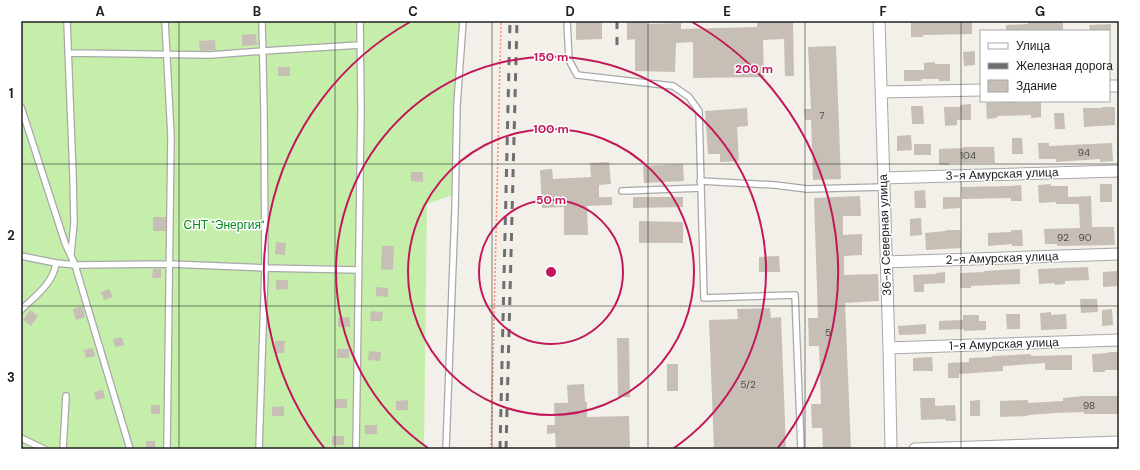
<svg xmlns="http://www.w3.org/2000/svg" width="1140" height="470" font-family="'DM Sans',sans-serif">
  <rect width="100%" height="100%" fill="#f2f0e8"/>
  <path fill="#c6eeab" d="M21,21h441l-3,172 -32,11 -3,245h-403z"/>
  <path fill="#c7bfb6" d="M576,21h26v18l-26,1z
    M627,21h20v3l34,-1v6l76,-2v-5l36,-1 1,55h-9l-1,-37 -21,1 1,37 -71,1v-36l-17,1 -1,29 -40,-1v-32l-8,1z
    M911,21h61v13l-49,1v2h-12z
    M1028,21h35v10h-57v-6l22,-1z
    M1111,24v7h-21l-1,-6z
    M256,34l1,11 -15,1v-11z
    M215,40l1,10 -16,1 -1,-10z
    M836,46l5,133 -28,1 -2,-60h-6l-1,-11h7l-3,-62z
    M975,51v14l-11,1 -1,-14z
    M935,62v2h15v17h-11v-2h-18v2h-17v-11h20v-7z
    M278,67h12v9h-12z
    M1006,101h11v2l24,-1v15l-10,1v-3l-34,1v2l-10,1 -1,-16 20,-1z
    M971,104v16h-14v5l-12,1 -1,-19h16v-2z
    M911,106h12l1,18h-12z
    M1102,107h13v18l-31,2 -1,-19h19z
    M747,108l1,18 -11,1 2,34 -19,1v-8h-12l-3,-43z
    M1054,113h10l1,16h-10z
    M911,135l1,15 -15,1v-15z
    M1012,138h10l1,16h-11z
    M1038,143h11v3l63,-3 1,18 -13,1v-3l-44,3v-3h-17z
    M914,144h17v11h-17z
    M963,147h31l1,16h-46v2h-10v-16l24,-1z
    M609,162l2,22 -12,1v12h13v8l-25,1 1,29h-24v-28l-22,1 -2,-38 12,-1 1,10 38,-2 -1,-14z
    M683,164l1,17 -40,2 -1,-17z
    M411,172h12v10l-12,-1z
    M1051,184v2h17v11l23,-1 1,31h22l1,18 -58,1v-2h-12l-1,-15 36,-1 -1,-24h-23v-2l-17,1 -1,-18z
    M1100,184h12v18h-12z
    M1021,185l1,16h-11v-3l-49,1 -1,-12 50,-1z
    M925,190l1,18h-11l-1,-17z
    M860,196l1,20h-18v19l19,-1v21l-18,1v19l34,-1 1,27 -34,2 6,146h-28l-1,-21h-10l-1,-24h10l-2,-58h-10l-1,-28h10l-4,-120z
    M633,197h50v10l-50,1z
    M943,197h17v11l-17,1z
    M153,217h13v14h-13z
    M921,218l1,17 -12,1v-17z
    M639,221l44,1v21h-44z
    M946,230h14l1,18 -35,2 -1,-17 21,-2z
    M1011,230h11l1,16h-11v-2l-24,2v-13l23,-1z
    M276,242l10,1 -1,12 -10,-1z
    M382,246h12l-1,24 -12,-1z
    M779,256l1,16h-21v-15z
    M1088,267l1,13 -24,1v3l-10,1 -1,-2 -15,1 -1,-15z
    M153,269h8v9h-9z
    M1020,269v15l-49,2v2h-11v-15l24,-1v-1z
    M1117,271v15l-14,1v-15z
    M945,272v11l-21,1v8h-10l-1,-17 23,-1v-1z
    M276,280h12v9l-12,1z
    M376,287l12,1v9l-12,-1z
    M109,289l4,8 -9,3 -3,-8z
    M1080,299h17l1,13 -17,1z
    M82,306l3,11 -9,3 -3,-11z
    M770,308l1,10 10,-1 5,132h-72l-5,-129 29,-1 -1,-10z
    M1112,309l1,16 -11,1v-16z
    M30,310l8,6 -7,10 -8,-6z
    M371,311l12,1 -1,9h-12z
    M1051,312v3l15,-1 1,15 -26,1 -1,-17z
    M1006,314h14v15h-13z
    M963,315h16v6h7v9l-22,1v-2l-25,1v-9l24,-1z
    M350,317v10h-12v-9z
    M926,324v10l-27,1 -1,-9z
    M122,337l2,8 -9,2 -2,-8z
    M617,338h12l1,59h-12z
    M275,341h10l-1,12h-9z
    M93,348l2,8 -9,2 -2,-8z
    M337,349h12v9h-12z
    M369,351l12,1 -1,9 -12,-1z
    M1108,352h11v18h-14v2h-12l-1,-18 16,-1z
    M1031,354v2l41,-1v15h-27v-7l-42,3v5l-44,3v4h-11v-15l21,-1v-4l23,-1v-1z
    M932,357l1,14h-20v-13z
    M667,364h11v27h-11z
    M584,384l1,18h2v15l42,-1 1,33h-74l-1,-16 -8,1v-9h8l-1,-22h14l-1,-18z
    M103,390l2,8 -9,2 -2,-8z
    M1083,396h36v18h-35v-2l-27,1 -29,2v1l-28,1v-16l28,-1v3l35,-2v-3z
    M920,398h15v8l20,-1 1,16h-10l-1,-2 -24,1z
    M335,399h12v9h-12z
    M408,400v10h-12v-9z
    M980,400v16h-10v-15z
    M151,405h9v9h-9z
    M284,406v10h-12v-9z
    M365,425h12v9h-12z
    M332,436h12v9h-12z
    M146,441h9v8h-9z"/>
  <g fill="none" stroke-linecap="round" stroke-linejoin="round">
    <defs>
      <path id="service" d="M67,21l6,155 1,47 -3,31
        M165,21l6,115 -4,313
        M567,21l2,39 8,15 96,11 16,11 10,14 5,187 91,-3 6,154
        M68,53l142,2 53,-4 97,-6
        M21,107l44,136 10,22 55,184
        M700,181l75,4 32,4 77,-2
        M622,191l79,-3
        M21,256l35,7 19,2 95,-1 95,4 93,2
        M21,310c14,-14 32,-26 35,-47
        M21,438l23,11
        M63,449l3,-53
        M259,449l6,-181 -1,-158 -2,-89
        M356,449l5,-339 -1,-89
        M446,449l9,-239 2,-105 6,-84"/>
      <path id="minor" d="M879,21l10,327 2,101
        M1109,86h10
        M881,92l100,-2
        M884,178l235,-7
        M886,262l233,-8
        M889,348l230,-8
        M915,449l204,-7"/>
    </defs>
    <use href="#service" stroke="#a8a8a8" stroke-width="8"/>
    <use href="#minor" stroke="#a8a8a8" stroke-width="13"/>
    <path stroke="#ff896c" stroke-width="1.5" stroke-dasharray="2 2" stroke-linecap="butt" d="M491,449l10,-428"/>
    <use href="#service" stroke="#fff" stroke-width="5.5"/>
    <use href="#minor" stroke="#fff" stroke-width="11"/>
    <path stroke="#6f6f6f" stroke-width="3" stroke-dasharray="8 8" stroke-linecap="butt" d="M617,21v26
      M500,449l10,-428
      M506,449l11,-428"/>
  </g>
  <path fill="none" stroke="#212121" stroke-width="1" stroke-opacity="0.55" d="M179,21v428M335,21v428M492,21v428M648,21v428M805,21v428M961,21v428M21,164h1098M21,306h1098"/>
  <g fill="none" stroke="#c2185b" stroke-width="2">
    <circle cx="551" cy="272" r="72"/>
    <circle cx="551" cy="272" r="143"/>
    <path d="M428 448A215 215 0 1 1 674 448"/>
    <path d="M325 449A287 287 0 0 1 410 22M692 22A287 287 0 0 1 777 449"/>
  </g>
  <g text-anchor="middle" dominant-baseline="central" stroke-width="3" stroke-linejoin="round" paint-order="stroke">
    <g font-size="10" fill="#4a4846">
      <text x="822" y="115">7</text>
      <text x="1084" y="152">94</text>
      <text x="968" y="155">104</text>
      <text x="1063" y="237">92</text>
      <text x="1085" y="237">90</text>
      <text x="828" y="332">5</text>
      <text x="748" y="384">5/2</text>
      <text x="1089" y="405">98</text>
    </g>
    <g font-size="12" fill="#212121" stroke="#fff">
      <text transform="translate(1002 174) rotate(-2)">3-я Амурская улица</text>
      <text transform="translate(885 235) rotate(-92)">36-я Северная улица</text>
      <text transform="translate(1002 258) rotate(-2)">2-я Амурская улица</text>
      <text transform="translate(1004 344) rotate(-2)">1-я Амурская улица</text>
    </g>
    <g font-size="12" fill="#058a1c" stroke="#fff">
      <text x="224" y="225">СНТ "Энергия"</text>
    </g>
  </g>
  <circle cx="551" cy="272" r="6" fill="#c2185b" stroke="#fff" stroke-width="2"/>
  <g font-size="12" text-anchor="middle" font-weight="bold" fill="#c2185b" stroke="#fff" stroke-width="3" stroke-linejoin="round" paint-order="stroke">
    <text x="551" y="61">150 m</text>
    <text x="754" y="73">200 m</text>
    <text x="551" y="133">100 m</text>
    <text x="551" y="204">50 m</text>
  </g>
  <rect width="1140" height="470" fill="none" stroke="#ffffff" stroke-width="44"/>
  <rect x="980" y="30" width="130" height="72" fill="#ffffff" stroke="#a6a6a6"/>
  <rect x="988" y="43" width="20" height="6" fill="#ffffff" stroke="#a6a6a6"/>
  <text x="1016" y="50" font-size="12" fill="#212121">Улица</text>
  <rect x="988" y="63" width="20" height="6" fill="#6f6f6f" stroke="#a6a6a6"/>
  <text x="1016" y="70" font-size="12" fill="#212121">Железная дорога</text>
  <rect x="988" y="80" width="20" height="12" fill="#c7bfb6" stroke="#a6a6a6"/>
  <text x="1016" y="90" font-size="12" fill="#212121">Здание</text>
  <rect x="22" y="22" width="1096" height="426" fill="none" stroke="#212121" stroke-width="1.5"/>
  <g font-size="13" text-anchor="middle" font-weight="bold" fill="#212121">
    <text x="100" y="16">A</text>
    <text x="257" y="16">B</text>
    <text x="413" y="16">C</text>
    <text x="570" y="16">D</text>
    <text x="727" y="16">E</text>
    <text x="883" y="16">F</text>
    <text x="1040" y="16">G</text>
    <text x="11" y="98">1</text>
    <text x="11" y="240">2</text>
    <text x="11" y="382">3</text>
  </g>
</svg>
